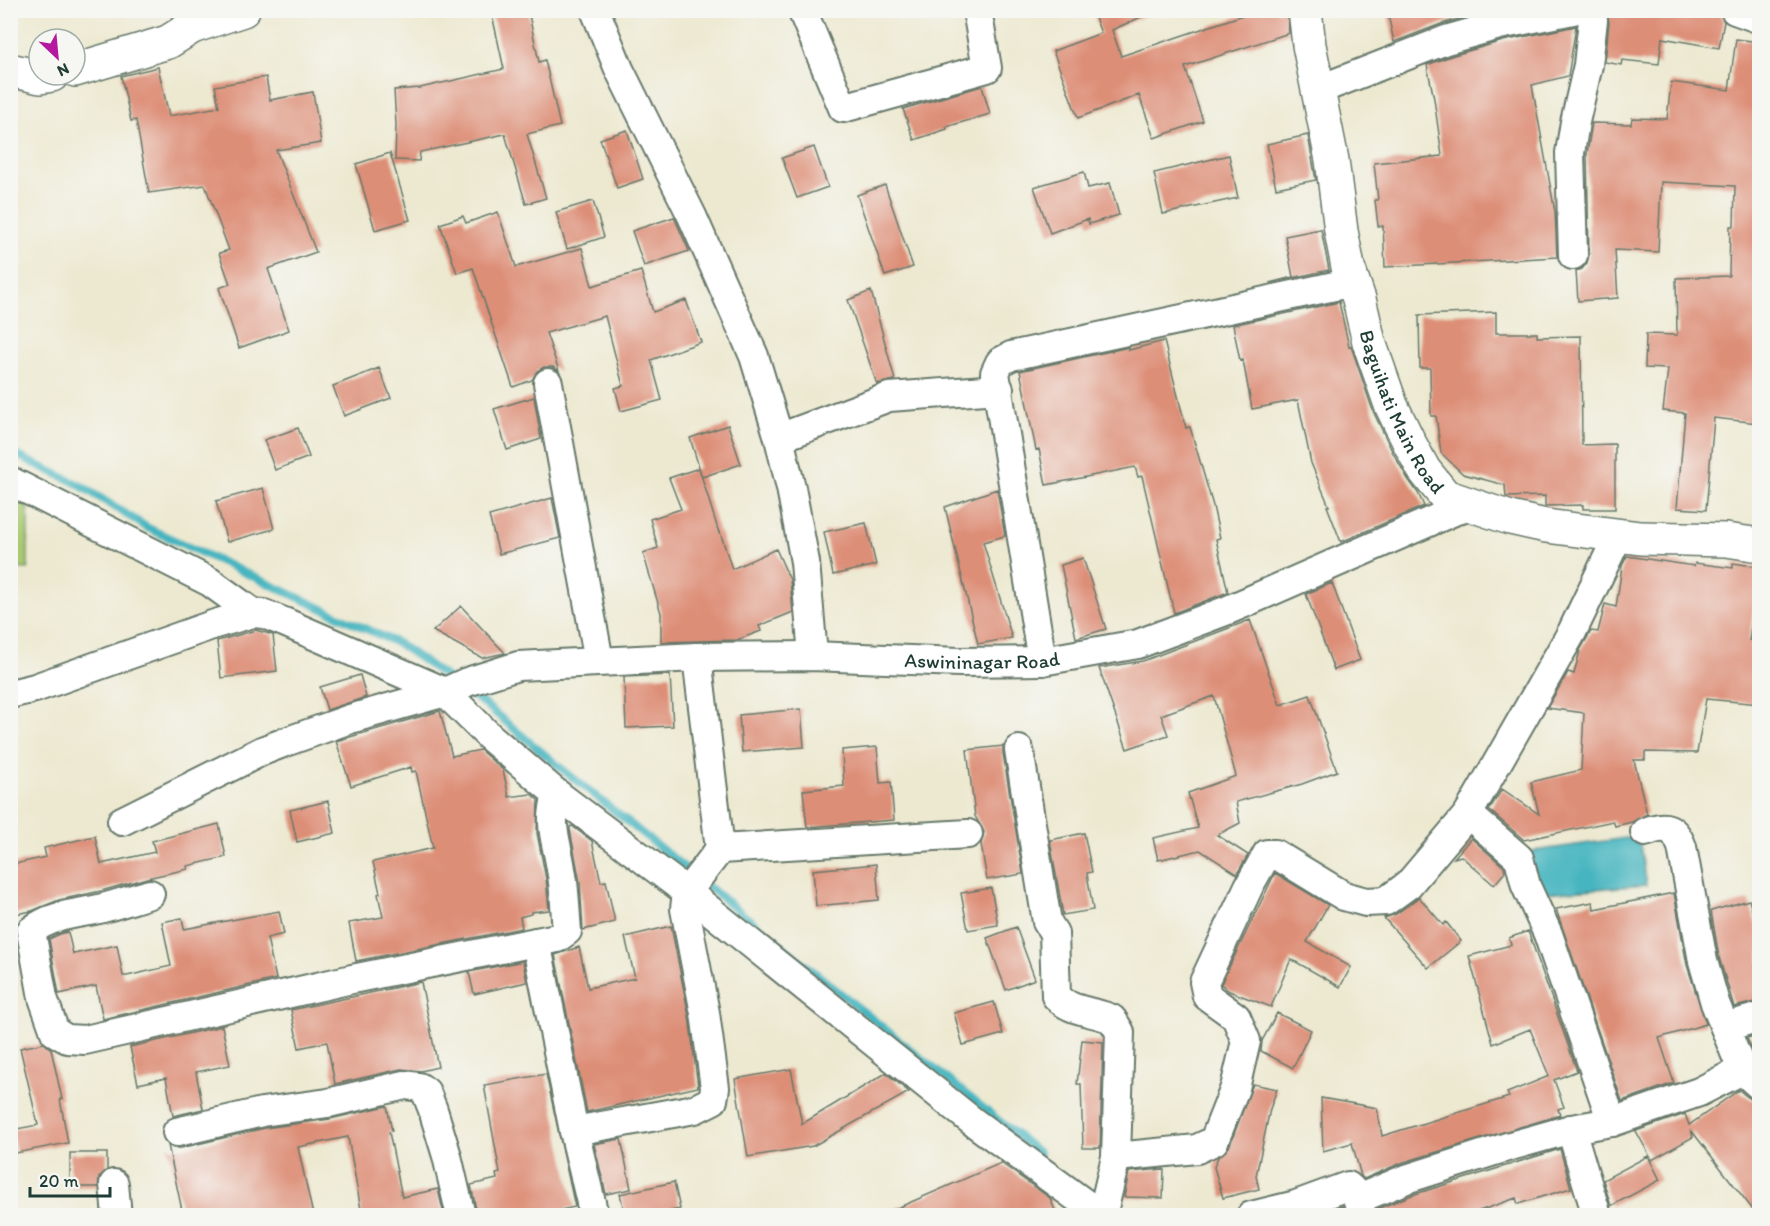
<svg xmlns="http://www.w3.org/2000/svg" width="1770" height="1226" font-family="Itim,sans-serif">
  <rect width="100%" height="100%" fill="#f6f6f2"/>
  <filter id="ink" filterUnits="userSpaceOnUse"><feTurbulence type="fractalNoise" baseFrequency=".0167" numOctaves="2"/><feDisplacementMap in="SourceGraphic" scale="12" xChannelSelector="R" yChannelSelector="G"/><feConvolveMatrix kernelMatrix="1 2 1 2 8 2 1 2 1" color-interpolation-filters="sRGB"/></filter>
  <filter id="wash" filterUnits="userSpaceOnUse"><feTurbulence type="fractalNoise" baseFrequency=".008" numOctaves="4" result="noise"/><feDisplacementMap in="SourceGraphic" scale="24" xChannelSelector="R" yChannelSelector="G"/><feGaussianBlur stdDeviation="1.35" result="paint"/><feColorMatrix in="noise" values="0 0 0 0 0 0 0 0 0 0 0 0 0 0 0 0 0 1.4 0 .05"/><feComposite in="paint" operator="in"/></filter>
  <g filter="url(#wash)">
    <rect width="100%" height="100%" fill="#ede9d1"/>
    <path fill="#a9c972" stroke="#648353" stroke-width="1.5" d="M10,495l18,9v65l-17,-1z"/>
    <path fill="#47b5c0" stroke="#33797a" stroke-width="1.5" d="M1639,836l7,49 -112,9 -7,-42z"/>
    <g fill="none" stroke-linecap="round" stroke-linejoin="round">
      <path stroke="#47b5c0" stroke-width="8" d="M10,452l68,32 70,44 251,116 56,39
        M465,690l23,17 73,61 478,385"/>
    </g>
    <g id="blocks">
      <path fill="#dd8e77" d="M491,10h37l11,52 6,-2 15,66 -33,8 19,64 -20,6 -21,-70 -85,18 -1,9 -24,-1 1,-35 -2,-35 26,-2 84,-19z
        M1092,10h65l-45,20 9,26 137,-46h29l2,23 -104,34 18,54 -49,17 -15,-43 -61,23 -25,-67 48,-18z
        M1387,10h103l-49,14 -47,18z
        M1607,10h112l5,12 -5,26 -57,-10 -3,26 -37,-4 -1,5 -16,-3 4,-40z
        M1576,26l-8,50 -36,9 23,127 2,45 -172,10 -2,-41h-5l-3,-26h3l-4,-37 68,-7 -8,-57 -7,-34 24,-9 52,-15z
        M1736,39l24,3v368l-2,13 -44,-5 -8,92 -29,-2 8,-95 -22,-2 5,-42 -23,-1 1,-34 31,1 -1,-57 53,-2 1,-50h4l1,-40 -74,-4 -3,70 -43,-2 3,48 -40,3 -2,-30 6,-2 5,-6 2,-8 -2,-101 5,-31 39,1 1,-6 35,1 4,-37 58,8z
        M158,67l11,49 50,-9 -4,-21 51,-9 4,23 43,-8 8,51 -45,7 40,102 -48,17 21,61 -50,18 -20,-60 11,-4 -11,-31 10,-3 -24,-65 -56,8 -13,-73 -5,1 -10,-45z
        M982,86l8,28 -44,13 1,2 -33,11 -11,-31z
        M627,130l16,49 -26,9 -17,-49z
        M1308,135l8,45 -40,8 -9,-44z
        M814,147l14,40 -31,11 -15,-40z
        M390,153l20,67 -35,10 -19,-66z
        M1229,155l9,43 -75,16 -9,-41z
        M1084,172l4,16 22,-5 9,32 -30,9 -1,-5 -38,14 -16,-46z
        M885,185l28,82 -28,9 -28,-81z
        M593,201l11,36 -37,12 -11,-37z
        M498,212l18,55 66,-19 10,38 49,-15 12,41 33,-12 15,42 -50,18 11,40 -41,11 -6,-23 8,-2 -18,-70 -59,17 13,38 -6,-4h-9l-7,4 -5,9 -19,7 -40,-119 -16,5 -17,-49 23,-8 3,7z
        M674,217l15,34 -45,15 -12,-35z
        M1321,229l8,41 -60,13 24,-6 -8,-41z
        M871,291l24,89 -18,4 -29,-84z
        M1339,302l10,45 2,-1 22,65 20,42 15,26 10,14 6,13 -83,36 -14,-36h2l-18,-43 -13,-63 -46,9 -9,-49 -3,1 -7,-36z
        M1496,312v21h41v4l44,-1 1,109 33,-1v65h-32v-4l-38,1v-10l-39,1 -1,-12 -42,-11 -22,-21 -5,-37h-5l-1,-48h-10l-1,-53z
        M1164,341l22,87 4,-1 23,79 7,32 -4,1 12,53 -54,21 -32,-137 -4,1 -3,-10 -89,18 -7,-36 -3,1 -16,-79 109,-24v3z
        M379,368l12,30 -47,18 -11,-30z
        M534,397l7,42 -34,11 -13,-41z
        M728,425l13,39 -39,13 -12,-39z
        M298,428l11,29 -34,13 -11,-30z
        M699,468l20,65 1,-1 12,37 44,-20 14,31 3,32 -34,14 2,5 -24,9 -76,2v-29l-18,-60 15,-5 -8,-29 31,-10 -12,-31z
        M263,488l11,41 -47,13 -11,-41z
        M997,489l8,47 -22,6 29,96 -34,6 -33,-137z
        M552,498l8,40 -61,16 -10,-38z
        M866,523l10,42 -43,10 -9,-43z
        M1627,556l67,10 1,-3 38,5v-5l27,4 -11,73 11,1v63l-54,-5 -9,54 -52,-1v8h-11l13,54 -15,8 -17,4 -2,-5 -89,19 -35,-30 13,-21 37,25 -8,-32 50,-12 3,-57 -37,-5 21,-36 6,2 6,-24 11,-19 7,1 7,-28 11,3 6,-41z
        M1083,558l23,71 -30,9 -15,-73z
        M1332,583l28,77 -26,10 -28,-76z
        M461,606l44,47 -23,5 -49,-27z
        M1250,620l30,85 30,-10 27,76 -35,13 -66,18 4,21 -23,12 31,20 -11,19 -37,-24 -42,10 -5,-22 45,-10 -10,-35 48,-17 -22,-80 -53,19 7,20 -41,14 -28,-81 44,-7z
        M256,630l17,5 4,36 -56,7 -4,-37z
        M360,675l6,22 -39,13 -7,-23z
        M670,675l3,51 -47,2 -2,-51z
        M801,709l3,38 -62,5 -3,-37z
        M440,711l12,45 28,-6 23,20 6,27 22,-3 7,6 -1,33 9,46 3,31 -18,2v2l-11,3 2,11 -166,33 -7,-38 34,-6 -5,-23 2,-1 -7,-31 60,-14 -17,-77 -4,1 -1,-5 -60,19 -15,-45z
        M1003,746v7l20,121 -36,6 -6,-36 3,-12 -9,-16 -8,-66z
        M877,747l3,36 11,-1 3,38 -87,7 -4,-37 41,-4 -2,-36z
        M328,801l7,32 -38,9 -7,-32z
        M219,824l7,33 -39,9 1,3 -41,9 -46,13 -42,9 -27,11 -22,4v-50l36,-8 -2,-9 51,-12 6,28 54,-12 -3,-11z
        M572,826l20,15 9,41 5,-1 9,41 -32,8 -3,-48 -10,-52v-3z
        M1084,833l8,39 -5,1 6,37 -30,5 -13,-75z
        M1471,838l33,29 1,5 -11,13 -33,-29 -7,2z
        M876,864l3,36 -63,6 -3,-36z
        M1275,873l53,32 -21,37 44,25 -11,20 -49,-28 -20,48 -42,-16 -8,-7z
        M991,888l7,37 -30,5 -7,-37z
        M1674,893l13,72 19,59 -47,14 15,45 -52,18 -66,-192 37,-7 1,7z
        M1419,897l24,28 3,-3 15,19 -33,27 -44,-50 12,-4z
        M1749,900l11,37v64l-26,6 -15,-50 -8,-46z
        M279,911l5,23 -17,4 9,41 -173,40 -7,-33 -37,8 -10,-55 11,-5 8,-2 5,22 44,-9 6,31h4l44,-10 -9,-44 20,-4 2,11z
        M671,926l18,90 9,71 -111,25 -32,-157 24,-8 9,41 47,-10 -10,-41z
        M1016,927l19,52 -29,11 -19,-52z
        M1528,931l49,140 -23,9 10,27 -6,2 2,6 -159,48 -37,16 -3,-3 -9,-33 -29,8 -2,-53 56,10 5,28 127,-39 -2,-4 42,-17 -19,-47 -37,15 -24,-88 42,-11 -2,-7z
        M523,961l4,21 -53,12 -5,-22z
        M421,982l17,85 -17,4 -20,-2 -66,15 -8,-42 -28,6 -8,-38z
        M994,1002l9,32 -40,11 -9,-32z
        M1277,1013l34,17 -18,38 -32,-17 1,-10z
        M222,1026l8,39 -34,7 7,37 -30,7 -7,-38 -28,6 -8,-37z
        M1760,1034v29l-4,-3 -9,-22z
        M1082,1040l21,2 -3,106h-17l-2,-64h-4z
        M44,1043l7,6 11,50h-2l8,44 -52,10 -5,-23 27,-5 -18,-77z
        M791,1069l11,55 84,-51 23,19 -96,54 -65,11 -13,-78z
        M546,1074l29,133 -38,8h-60l-6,-30 26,-6 -1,-5 4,-1 -16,-88z
        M1253,1084l24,5 -7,20 -14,67 3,13 -36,9 -9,-31 4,-10 11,-10z
        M1739,1090l11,9 10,3v113h-3l-66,-85 2,7 -41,23 -16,-29 49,-17 4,11z
        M387,1106l5,25 -3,1 13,65 36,-8 6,26h-82l-14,-78 -50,10 15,68h-130l-15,-70 5,3h8l84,-20 65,-9z
        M621,1139l10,50 -25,5 -12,-50z
        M1560,1149l11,39 -53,16 -2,-6 -48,17h-91v-6l35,-14z
        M70,1153h37v17l-8,7 -1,10h-28z
        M1648,1156l12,24 -49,26 -8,-26z
        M1001,1163l49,35 7,17h-176z
        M1164,1169l-1,29 -39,-1 5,-25z
        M674,1182l6,27 -27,6h-28l-5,-21z
        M1342,1206l3,9h-30z"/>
    </g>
  </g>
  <g filter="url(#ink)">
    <use href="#blocks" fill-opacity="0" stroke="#67796b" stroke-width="1.5"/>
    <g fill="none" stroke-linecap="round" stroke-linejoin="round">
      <defs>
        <g id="minor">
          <path d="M595,10l24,59 73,147 62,140 25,82 12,50 14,74 8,94"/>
          <path d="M802,10l41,98 144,-40 -10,-58"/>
          <path d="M1735,10l25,9"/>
          <path d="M1318,90l128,-50 53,-15 74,-15"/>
          <path d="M1573,255l-3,-102 5,-31 13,-57 5,-45 -4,-10"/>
          <path d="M548,383l51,278"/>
          <path d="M779,438l110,-41 110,-8"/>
          <path d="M10,481l200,101 43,31"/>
          <path d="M697,657l23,192"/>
          <path d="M1042,661l-47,-288 5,-11 11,-6 342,-74"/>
          <path d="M10,694l25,-6 180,-64 38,-11 11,1 20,8 161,70 45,45 67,57 130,98 285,229 130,95"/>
          <path d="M1019,750l28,172 7,11 2,63c14,16 38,15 56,23l8,13 -4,125 -14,59"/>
          <path d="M557,794c-9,33 -1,43 4,75 4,20 4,41 6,62l-10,7 -21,4 38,189 121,-22 18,-9 2,-12 -10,-75 -20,-104 2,-17 33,-43 248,-15"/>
          <path d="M1468,814l51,44 7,28 22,48 64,188"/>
          <path id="s1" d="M122,821l140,-70 26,-10 62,-22 95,-27 22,-10 51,-16 179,-9 116,-1 146,6 83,-1 96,-17 90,-34 242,-106"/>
          <path d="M1645,832c20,-7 29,-7 37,15l21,114 12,42 27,67 18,16"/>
          <path d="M150,894c-17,5 -34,11 -51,15 -24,5 -48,6 -68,22l12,67 12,34 12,7 18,1 267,-61 184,-37"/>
          <path d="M1725,1027l35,-10"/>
          <path d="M1571,1129l26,87"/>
          <path d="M574,1131l19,80 3,5"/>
          <path d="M177,1132l85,-20 66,-9 77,-18 14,2 7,5 7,18 14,46 14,60"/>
          <path d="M1116,1157l81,-8 17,-8 21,-53 11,-47 -10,-24 -29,-21 -3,-14 45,-96 18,-32h8l69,42 22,6 20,-1 22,-16 60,-71 104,-182 47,-98"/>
          <path d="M114,1184l3,32"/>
          <path d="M1358,1199l48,-20 101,-32 64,-18 41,-7 87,-30 43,-22"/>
          <path d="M1251,1216l45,-11 52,-19c9,7 11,16 13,27"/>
        </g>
        <g id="tertiary">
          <path id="s2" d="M1305,10l4,35 23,115 9,71 7,36 11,32 10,43 22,63 19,39 14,26 21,26 65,22 36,8 94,12 86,2 34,5"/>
          <path d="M10,70l30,7 12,-2"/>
          <path d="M75,70l93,-28 24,-15 51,-17"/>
        </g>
      </defs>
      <use href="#minor" stroke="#67796b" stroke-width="32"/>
      <use href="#tertiary" stroke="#67796b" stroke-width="36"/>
      <use href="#minor" stroke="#fff" stroke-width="28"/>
      <use href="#tertiary" stroke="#fff" stroke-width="33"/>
    </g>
  </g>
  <g text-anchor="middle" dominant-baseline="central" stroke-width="5" stroke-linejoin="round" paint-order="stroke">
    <g font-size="20" fill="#1f3d34" stroke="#f6f6f2">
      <text stroke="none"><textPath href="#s2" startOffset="416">Baguihati Main Road</textPath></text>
      <text stroke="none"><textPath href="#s1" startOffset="891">Aswininagar Road</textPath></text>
    </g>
  </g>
  <rect width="1770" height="1226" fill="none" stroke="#f6f6f2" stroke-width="36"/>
  <g transform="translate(57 57) rotate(154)"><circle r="28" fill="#f6f6f2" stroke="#a0aca6" stroke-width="1.5"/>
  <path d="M0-4.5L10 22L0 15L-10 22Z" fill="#b5179e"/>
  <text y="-9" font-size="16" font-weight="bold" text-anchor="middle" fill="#1f3d34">N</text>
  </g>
  <path d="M30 1187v9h80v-9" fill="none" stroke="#1f3d34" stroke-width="3"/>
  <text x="39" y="1187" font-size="18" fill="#1f3d34" stroke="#f6f6f2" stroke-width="4.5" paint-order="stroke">20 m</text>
</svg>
